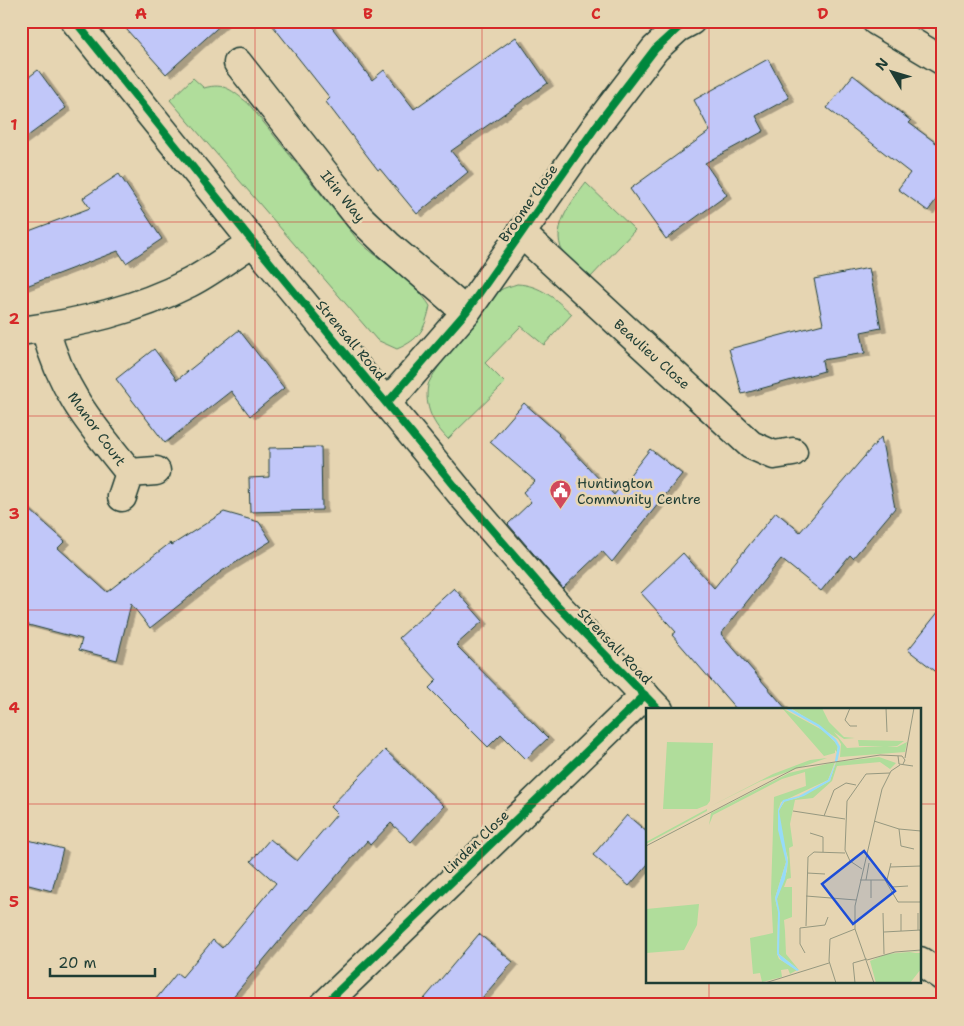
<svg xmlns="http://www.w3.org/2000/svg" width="964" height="1026" font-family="'Shantell Sans',sans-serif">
  <defs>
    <filter id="shadow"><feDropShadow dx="5.5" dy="3" stdDeviation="0" flood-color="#0004"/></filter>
  </defs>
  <rect width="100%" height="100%" fill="#e6d5b2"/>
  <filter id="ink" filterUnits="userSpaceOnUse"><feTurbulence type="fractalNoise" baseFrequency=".02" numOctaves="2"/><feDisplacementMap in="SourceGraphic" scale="10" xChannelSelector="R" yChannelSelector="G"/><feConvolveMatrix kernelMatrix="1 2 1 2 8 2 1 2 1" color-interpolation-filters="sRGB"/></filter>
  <g filter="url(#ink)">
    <path fill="#b0dd9b" stroke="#688d68" d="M193,78l11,10c21,-6 28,3 44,15l109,136c22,22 57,41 73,67 -5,23 -10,33 -33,43l-20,-9 -207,-240z
      M586,183l49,47 -45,48c-8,-7 -18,-13 -24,-21 -19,-26 5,-54 20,-74z
      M517,284c24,1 38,15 55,30l-28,31 -23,-19 -36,37 20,20 -57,56c-15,-15 -24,-32 -20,-54 1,-9 62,-88 71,-94 5,-4 13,-5 18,-7z"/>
    <path fill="#c1c7f9" stroke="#1f3d34" filter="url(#shadow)" d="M119,21h106l-59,53z
      M269,21h58l45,59 12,-10 30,39 102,-72 32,46 -97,68 17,21 -51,42 -37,-45 -2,1 -52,-68 4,-4z
      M768,59l21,39 -33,18 8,15 -59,32 22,32 -61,44 -36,-50 80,-58 -16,-31z
      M38,70l28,38 -45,33v-58z
      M853,75l58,46 -2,2 34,25v42l-15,21 -30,-22 12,-16 -83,-65z
      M119,174l43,65 -36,24 -8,-12 -97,37v-54l69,-26 -7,-10z
      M869,268l12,60 -20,4 4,21 -43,7 2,11 -82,23 -13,-45 94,-25 -9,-45z
      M239,330l45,58 -34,28 -19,-25 -66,52 -49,-64 38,-30 23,31z
      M524,403l35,31 -1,1 56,60 36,-46 32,25 -70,88 -10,-11 -39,37 -55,-64 23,-22 -8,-10 12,-11 -45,-39z
      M881,437l14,71 -42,50 -3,-3 -29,36 -40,-32 -60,75 66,76h-50l-65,-75 4,-3 -35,-39 42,-40 31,35 62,-76 24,20z
      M321,447l1,63 -72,2 -1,-34 20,-1v-29z
      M21,502l44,39 -7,7 49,44 63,-49 2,2 52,-33 35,10 12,19 -49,30 -72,57 -19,-24 -14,56 -38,-10 3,-11 -61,-16z
      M454,588l29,33 -27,24 92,93 -22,21 -25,-25 -13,13 -59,-59 8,-8 -38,-42z
      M943,606v71l-35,-27z
      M385,750l59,56 -33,36 -20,-19 -21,22 -3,-4 -60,69 -1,-1 -80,96h-75l26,-32 5,4 31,-37 9,8 54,-65 -25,-22 19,-22 27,22 40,-47 -7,-7z
      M627,815l21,18v31l-19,22 -36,-31z
      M21,838l42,11 -11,42 -31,-8z
      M479,934l34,28 -37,43h-57z"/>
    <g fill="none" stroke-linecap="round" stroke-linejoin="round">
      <defs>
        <path id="street" d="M876,21l67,40
          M238,63l121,154 29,28 78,67
          M522,234l229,211 23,10 19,-3
          M45,328c16,62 45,96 85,145
          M21,331c59,-8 115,-21 168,-48 22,-11 43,-28 64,-41
          M387,403l79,-91 131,-187 58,-76 23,-21 13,-7
          M122,497l8,-24 26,-2
          M324,1005l321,-310"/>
        <path id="secondary" d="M75,21l178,221 210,254 95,110 101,104
          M920,961l23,16"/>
      </defs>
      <use href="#street" stroke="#1f3d34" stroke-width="31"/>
      <use href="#secondary" stroke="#1f3d34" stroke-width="31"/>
      <use href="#street" stroke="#e6d5b2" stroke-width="28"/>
      <use href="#secondary" stroke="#e6d5b2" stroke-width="28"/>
      <defs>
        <path id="cycleway" d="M75,21l178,221 210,254 95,110 101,104
          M387,403l79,-91 131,-187 58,-76 23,-21 13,-7
          M324,1005l321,-310"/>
      </defs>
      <use href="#cycleway" stroke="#e6d5b2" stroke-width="11"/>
      <use href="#cycleway" stroke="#00873e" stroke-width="8"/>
    </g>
  </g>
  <path fill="none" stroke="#d62828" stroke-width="1" stroke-opacity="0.55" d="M255,21v984M482,21v984M709,21v689M21,222h922M21,416h922M21,610h922M21,804h627M920,804h23M709,982v23"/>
  <defs>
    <symbol id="civic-pin" viewBox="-11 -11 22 30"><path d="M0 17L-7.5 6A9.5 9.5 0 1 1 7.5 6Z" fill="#d1495b" stroke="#e6d5b2"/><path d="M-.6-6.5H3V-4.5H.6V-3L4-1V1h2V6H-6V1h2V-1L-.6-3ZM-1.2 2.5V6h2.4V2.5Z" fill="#fff"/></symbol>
  </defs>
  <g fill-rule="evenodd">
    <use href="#civic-pin" x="548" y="478" width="25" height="34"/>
  </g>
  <g text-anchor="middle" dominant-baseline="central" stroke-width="5" stroke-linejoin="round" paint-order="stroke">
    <g font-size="14" fill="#1f3d34" stroke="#e6d5b2">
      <text transform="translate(343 196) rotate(51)">Ikin Way</text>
      <text transform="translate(528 203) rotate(-55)">Broome Close</text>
      <text transform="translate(351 340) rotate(50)">Strensall Road</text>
      <text transform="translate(652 354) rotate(42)">Beaulieu Close</text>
      <text transform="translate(97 429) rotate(54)">Manor Court</text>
      <text transform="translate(615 646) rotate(46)">Strensall Road</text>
      <text transform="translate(476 842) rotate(-44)">Linden Close</text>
    </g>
    <g font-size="14" fill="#1f3d34" stroke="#e6d5b2" text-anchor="start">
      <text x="577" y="483">Huntington<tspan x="577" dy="16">Community Centre</tspan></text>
    </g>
  </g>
  <g transform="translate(646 708)">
    <rect width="275" height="275" fill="#e6d5b2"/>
    <path d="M136,0l42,23 14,14 -1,7 -2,-2v3l-11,3zM145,0h31l7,14 15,15 11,1 -11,1 -10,-7 13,16 37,-2h-25l-1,-6 46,1 -7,5h-10l10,1 10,-5 -2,10 -65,5 1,-13 -3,-5zM21,34l46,1 -3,58 -3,4 -10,4h-34zM233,49l17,6 -6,6 -10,-7 -43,4 -5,15 -19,17 -18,2 -5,24 3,22 -4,2 2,30 -4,1 -3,8h8v30l-8,3 1,11 1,23 13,16 -20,-16 -2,-56 10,-27 1,-13 -9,-30v-18l6,-9 13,-3 32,-17 6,-19zM181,50l-66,23 -52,26 64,-33 37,-14zM189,54l-7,18 -47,22 -3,8 8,52 -11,36 3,14 -1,42 2,5 18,11 -7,4 -2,-5 -7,1 1,7 -20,5 -2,-9 -7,1 -3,-36 23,-5 -2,-40 3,-96 32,-11 -1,-14 -23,7 -69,36 -4,10 2,-12 78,-40zM61,101v2l-61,33v-2zM53,196l-2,21 -13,25 -38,3v-44zM275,243l-11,2h11v16l-11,14h-34l-6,-22 16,-7z" fill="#b0dd9b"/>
    <path d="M190,54l-6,19 -26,15 -20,6 -5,9 9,51 -3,17 -8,20 3,14 -1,41 20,16 -2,1 -16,-11 -4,-6 1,-42 -3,-14 11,-36 -8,-32v-20l5,-10 16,-4 29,-16z" fill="#96dbf8"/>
    <path fill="none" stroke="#96dbf8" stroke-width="2.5" d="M141,0l32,18 16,14 4,7 -3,15"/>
    <path fill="none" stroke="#969880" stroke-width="1" d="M204,0l-5,12 5,6h7M240,0l1,24M252,48l1,8 14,2M259,50l9,-50M147,103l52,8M178,108l10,-26 12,-7 10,2M228,113l25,8 22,2M253,121l2,17 13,3M164,125l13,4v15M0,138l150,-78 84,-13 22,1 3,4 -2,4M244,159l31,-1M216,161l-12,-8 -5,-11 2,-49 19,-27 24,-1M161,165l18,1M214,172h25l13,22h23M220,172l3,-17M241,172l4,-17M246,179l16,-1M160,188l50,4M225,190v-18M237,205l1,41M272,205v17M255,206v17M160,218l2,-69 6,-5 31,1M238,224l37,-2M159,245l-5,-9v-16l25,-3 3,-8M221,252l28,-8 26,-2M119,275l64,-20M190,275l-7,-22 1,-22 25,-10M209,275l-2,-20 14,-4M228,275l-19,-54v-23l27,-117 9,-18 9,-6"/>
    <path fill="#1d4ed8" fill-opacity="0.15" stroke="#1d4ed8" stroke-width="2.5" d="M218,143l31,40 -42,33 -31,-40z"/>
    <rect width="275" height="275" fill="none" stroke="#1f3d34" stroke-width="2.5"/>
  </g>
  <rect width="964" height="1026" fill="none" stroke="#e6d5b2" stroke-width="55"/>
  <g transform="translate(892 72) rotate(308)" stroke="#e6d5b2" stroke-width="4" paint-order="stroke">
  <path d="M0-4L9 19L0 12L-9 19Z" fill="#1f3d34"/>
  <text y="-8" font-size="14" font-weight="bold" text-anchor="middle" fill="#1f3d34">N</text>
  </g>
  <path d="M50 968v8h105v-8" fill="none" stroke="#1f3d34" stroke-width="2.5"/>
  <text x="58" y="968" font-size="15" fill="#1f3d34" stroke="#e6d5b2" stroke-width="4" paint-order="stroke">20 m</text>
  <rect x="28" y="28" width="908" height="970" fill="none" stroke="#d62828" stroke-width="2"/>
  <g font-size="16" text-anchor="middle" font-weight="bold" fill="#d62828">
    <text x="141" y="19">A</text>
    <text x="368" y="19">B</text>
    <text x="596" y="19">C</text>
    <text x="823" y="19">D</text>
    <text x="14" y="130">1</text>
    <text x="14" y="324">2</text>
    <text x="14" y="519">3</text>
    <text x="14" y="713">4</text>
    <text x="14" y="907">5</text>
  </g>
</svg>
